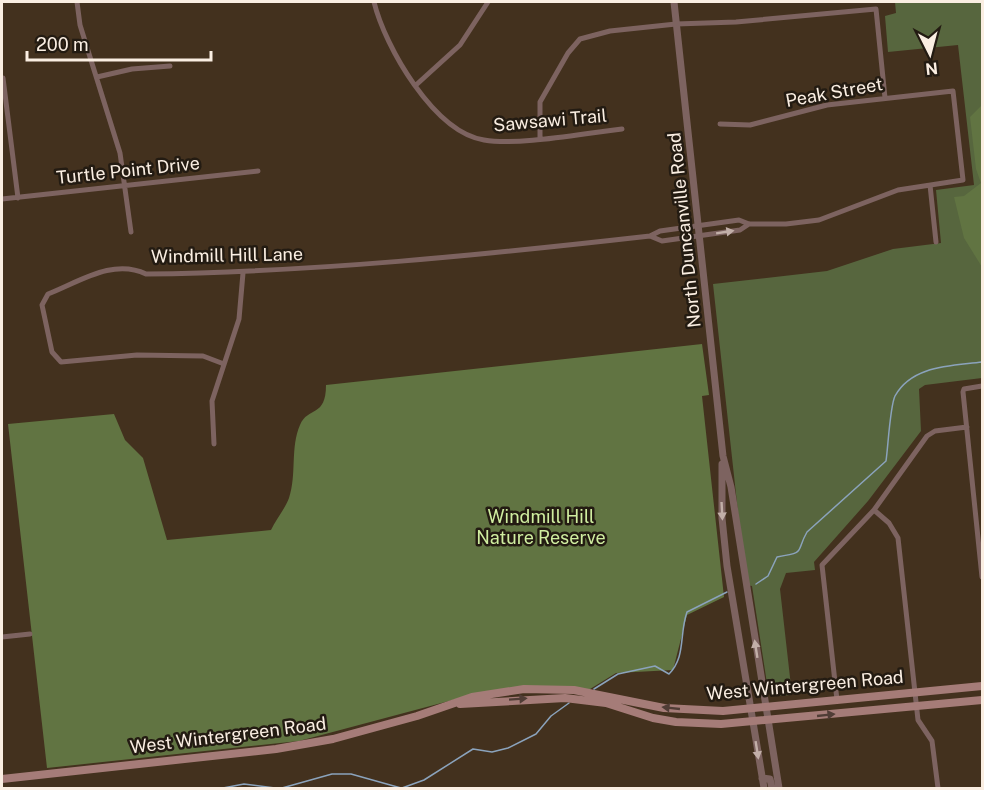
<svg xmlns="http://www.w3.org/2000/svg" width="984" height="790" font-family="'Public Sans',sans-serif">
  <rect width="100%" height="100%" fill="#43311e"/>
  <path fill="#57663e" d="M895,2h87v376l-57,7 -6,4 2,42 -53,70 -54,61 1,8 -29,3 -6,16 12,106 -16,1 -8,-6 -16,-104 -6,-1 -33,-301 114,-13 66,-22 48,-6 -5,-53 38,-5 -16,-140 -70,7 -3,-36 11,-3z"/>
  <path fill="#617442" d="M982,105v162l-18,-29 -10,-41 10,-1 17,-13 -5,-14 -6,-52z
    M702,344l7,51 -7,1 22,201 -37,18 -14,55 -57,3 -34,21 -55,-4 -48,3 -180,48 -252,27 -39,-344 106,-10 11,26 18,18 24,82 104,-10c5,-11 14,-21 18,-32 8,-24 1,-50 11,-73 8,-19 26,-7 26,-40z"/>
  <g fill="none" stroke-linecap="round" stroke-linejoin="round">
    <path stroke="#8ba3bc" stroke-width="1.5" d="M756,584l12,-8 9,-19c30,-5 18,-4 30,-25l79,-71c2,-13 4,-55 9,-65 17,-31 57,-30 87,-34
      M594,689l24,-15 37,-8 14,8c17,-17 10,-39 18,-62l40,-20
      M223,788l21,-4 31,4
      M282,788l50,-14h19l50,14
      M402,788l22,-8 49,-31 19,3 16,-4 28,-14 15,-18 18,-13"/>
    <path stroke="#7d6360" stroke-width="5" d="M77,2l3,23 40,128 11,79
      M374,2c11,45 60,130 110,138 36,6 100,-7 138,-11
      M97,77l35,-8 38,-3
      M3,78l15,120
      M416,85l44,-40 28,-43
      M540,137v-35l28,-49 12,-14 30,-8 66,-7 60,-2 140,-13 9,89
      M930,185l6,57
      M2,199l256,-28
      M650,236l12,5 78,-11 9,-6
      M224,364l-21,-8 -66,-1 -76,7 -9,-10 -10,-47 6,-11c31,-12 65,-36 98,-20 169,-2 336,-19 504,-38l10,-5 79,-11 10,4h37l33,-4 79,-30 65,-10 -10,-89 -126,14 -77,20 -30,-1
      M982,386l-18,3 -1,3 19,185
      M214,444l-2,-43 27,-82 4,-46
      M874,510l15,13 9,15 20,182 14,21 6,47
      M2,637l28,-3
      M837,700l-15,-135 52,-55 53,-74 8,-5 32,-4"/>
    <path stroke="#7d6360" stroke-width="7" d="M674,2l49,454 8,31 48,301
      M722,464v54l5,48 37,222
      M762,778l8,1 2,9"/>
    <path stroke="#a57c78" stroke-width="8" d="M460,704l105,-6 41,5 47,15 23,4 45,2 261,-24
      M2,779l274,-30 57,-10 84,-23 55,-19 52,-8 50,1 90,18 59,3 259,-25"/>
  </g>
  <defs><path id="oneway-solid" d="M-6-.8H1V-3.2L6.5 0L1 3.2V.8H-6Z" transform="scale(1.5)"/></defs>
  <g fill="#c2afa8">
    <use href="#oneway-solid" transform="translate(725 232) rotate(-9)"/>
    <use href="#oneway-solid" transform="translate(722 511) rotate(87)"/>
    <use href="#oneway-solid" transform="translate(756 649) rotate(-99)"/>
    <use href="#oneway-solid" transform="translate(757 750) rotate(81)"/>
  </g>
  <g fill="#503d36">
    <use href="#oneway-solid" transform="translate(518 699) rotate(-4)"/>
    <use href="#oneway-solid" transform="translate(671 708) rotate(-174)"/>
    <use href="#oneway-solid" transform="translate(826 715) rotate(-6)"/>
  </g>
  <g text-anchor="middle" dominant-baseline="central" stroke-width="5" stroke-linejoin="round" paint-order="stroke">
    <g font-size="18" fill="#faeee2" stroke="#231b12">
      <text transform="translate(834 92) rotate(-10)">Peak Street</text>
      <text transform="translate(550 120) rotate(-5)">Sawsawi Trail</text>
      <text transform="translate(128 170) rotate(-6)">Turtle Point Drive</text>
      <text transform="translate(684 230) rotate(-96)">North Duncanville Road</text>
      <text transform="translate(227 255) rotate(-1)">Windmill Hill Lane</text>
      <text transform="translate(805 685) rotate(-5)">West Wintergreen Road</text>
      <text transform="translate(228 735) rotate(-7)">West Wintergreen Road</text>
    </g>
    <g font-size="18" fill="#d0eea0" stroke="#231b12">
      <text x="541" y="516">Windmill Hill<tspan x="541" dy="21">Nature Reserve</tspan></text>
    </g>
  </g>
  <rect width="984" height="790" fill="none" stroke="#faeee2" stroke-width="6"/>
  <g transform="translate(930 54) rotate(174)" stroke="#231b12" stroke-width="4.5" paint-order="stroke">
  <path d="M0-4.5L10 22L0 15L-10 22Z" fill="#faeee2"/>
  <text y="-9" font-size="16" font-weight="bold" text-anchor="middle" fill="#faeee2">N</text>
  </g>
  <path d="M27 51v9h184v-9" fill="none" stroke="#faeee2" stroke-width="3"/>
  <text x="36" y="51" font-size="18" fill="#faeee2" stroke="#231b12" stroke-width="4.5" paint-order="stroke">200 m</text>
</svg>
